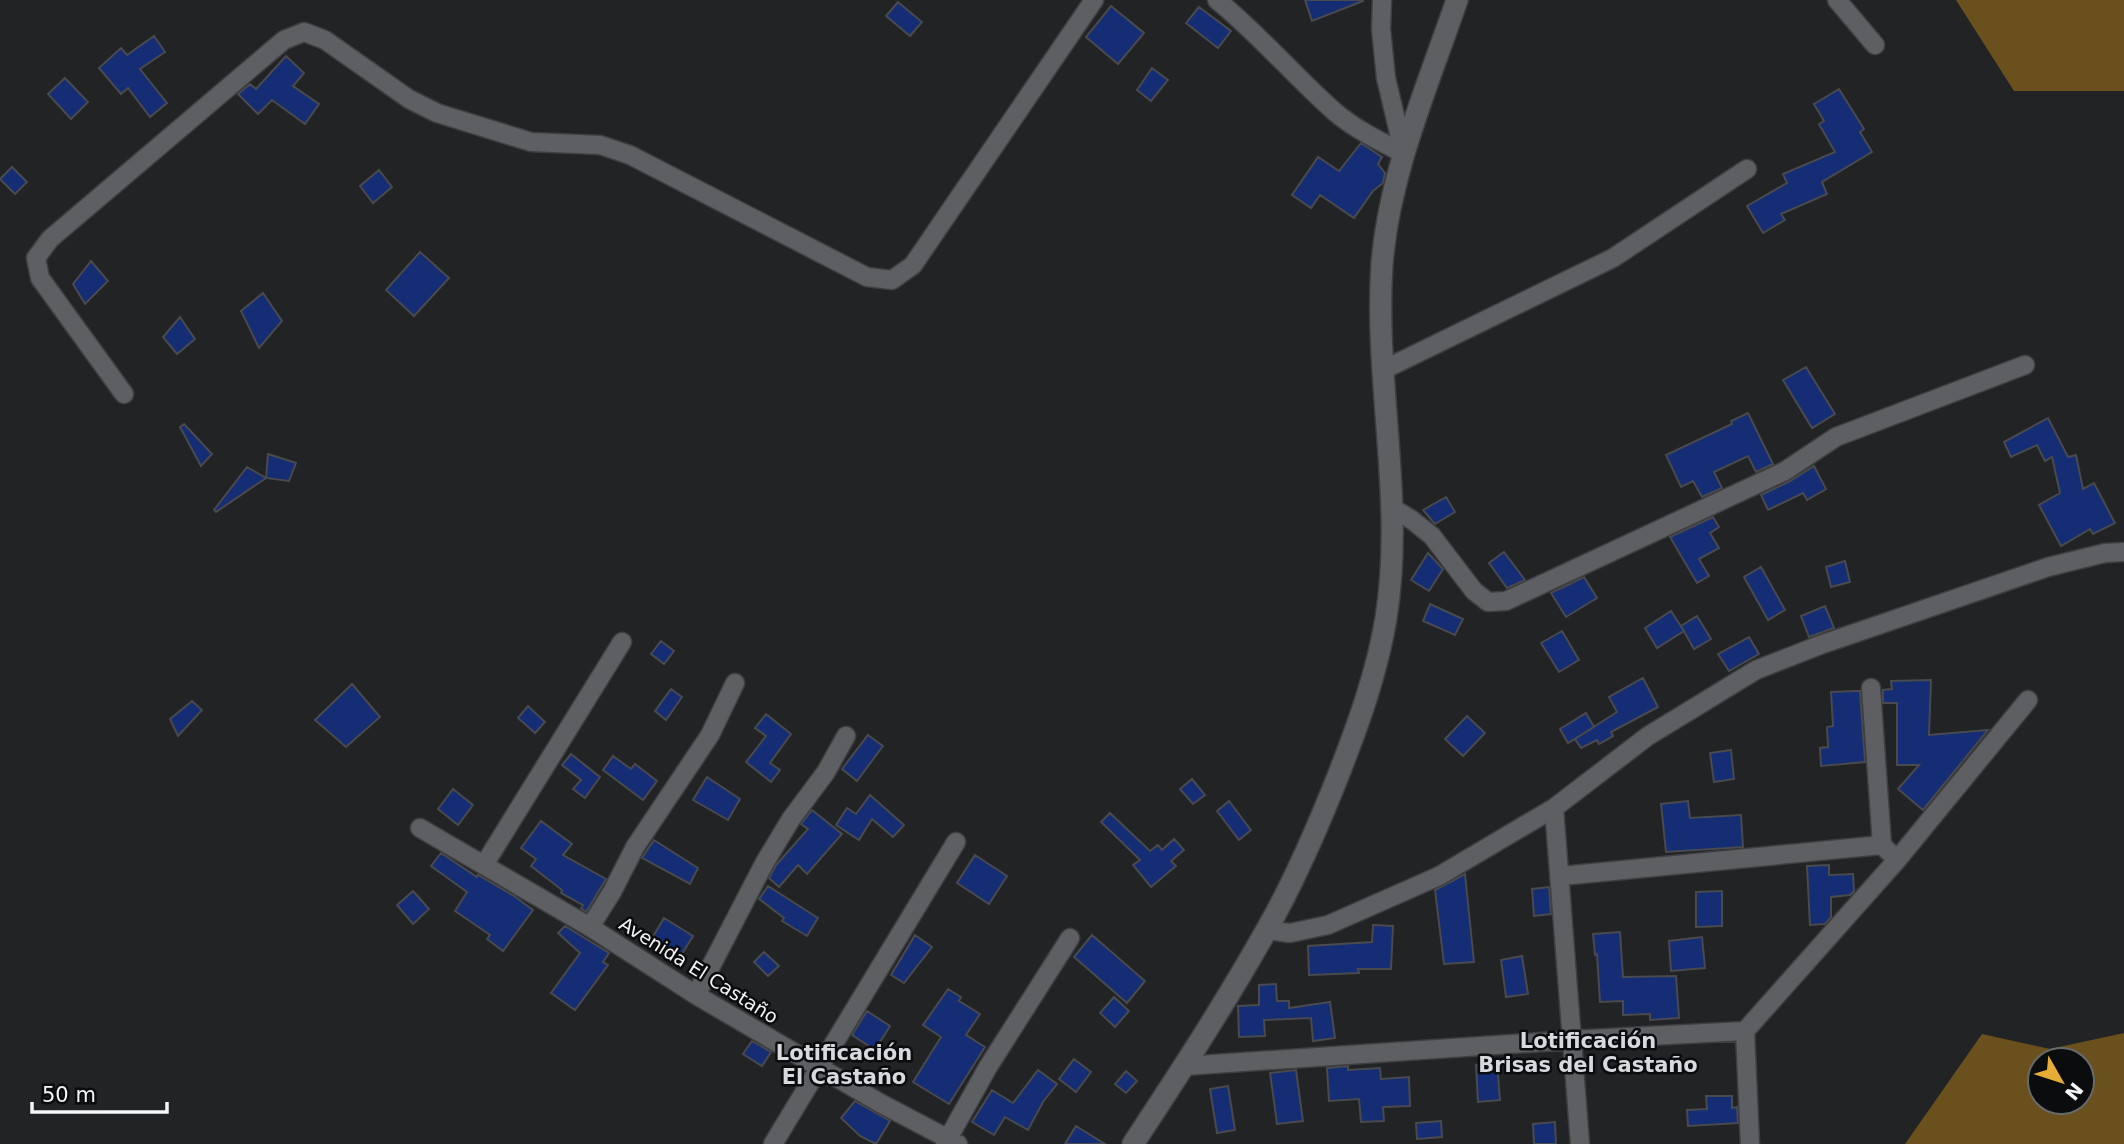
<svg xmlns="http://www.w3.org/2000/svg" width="2124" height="1144" font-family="'DejaVu Sans',sans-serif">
  <rect width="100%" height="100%" fill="#212325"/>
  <path fill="#6a501d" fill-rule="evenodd" d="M1956,0h168v91h-110z
    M2124,1033v111h-219l77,-110 68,15zM2082,1060v42h-42v-42z"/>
  <path fill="#152d74" stroke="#484a4d" stroke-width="2" d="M1305,0h58v1l-51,20z
    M898,2l24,20 -12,14 -24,-20z
    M1111,6l33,27 -26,31 -32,-27z
    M1199,7l32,24 -13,17 -32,-25z
    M154,36l11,16 -25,17 27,34 -17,14 -22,-29 -7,6 -22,-26 22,-20 6,7z
    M286,56l18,17 -11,13 26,18 -14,20 -33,-24 -14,14 -20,-20 12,-10 6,5z
    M1152,68l16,12 -17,21 -14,-11z
    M65,78l23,24 -17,17 -23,-25z
    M1839,89l25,40 -4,3 12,20 -50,30 5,12 -46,20 4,6 -22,13 -16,-27 40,-23 -4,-9 52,-22 -16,-28 5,-3 -10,-17z
    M1361,143l21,14 -4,7 7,9 -2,10 -10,8 -19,27 -34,-23 -9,13 -19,-13 26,-38 21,14z
    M12,167l15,15 -12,12 -15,-15z
    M379,170l13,17 -19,16 -13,-17z
    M420,252l29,26 -35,38 -28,-26z
    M91,261l17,20 -23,23 -12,-20z
    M263,293l19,28 -23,27 -18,-37z
    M180,317l15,22 -18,15 -14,-17z
    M1806,367l29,47 -23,14 -29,-48z
    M1748,413l25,51 -17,8 -8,-16 -34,16 8,16 -20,9 -9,-16 -12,6 -15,-32 66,-31 -1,-3z
    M2048,418l20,39 8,-2 7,34 11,-6 21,40 -22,11 -3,-5 -29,17 -22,-41 21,-12 -8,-36 -7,4 -8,-16 -26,12 -7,-15z
    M184,424l28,30 -11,12 -21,-39z
    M268,454l28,9 -7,18 -23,-3z
    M1814,466l12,23 -19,11 -4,-7 -35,17 -7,-15 29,-14z
    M247,467l19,11 -50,34 -2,-2z
    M1446,497l9,15 -20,12 -12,-14z
    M1713,517l6,10 -9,6 9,15 -20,11 10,17 -12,7 -27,-46z
    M1504,552l21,28 -18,8 -18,-25z
    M1428,553l15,16 -14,22 -18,-11z
    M1845,561l5,21 -19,5 -5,-20z
    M1761,567l24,43 -17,10 -24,-43z
    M1584,577l13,21 -31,19 -15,-24z
    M1430,604l33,15 -8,16 -32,-14z
    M1825,606l9,22 -25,9 -8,-21z
    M1671,611l13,20 -27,17 -12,-20z
    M1697,616l14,23 -17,10 -13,-23z
    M1562,631l17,29 -20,12 -18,-29z
    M1749,637l10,17 -30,17 -11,-17z
    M661,641l13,10 -10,13 -13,-10z
    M1643,678l15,29 -47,25 2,4 -14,8 -2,-4 -16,8 -6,-9 42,-27 -8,-15z
    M1931,680l-2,55 59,-5 -65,80 -25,-21 21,-24h-22v-62h-14v-13l9,-1 -1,-8z
    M352,684l28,33 -34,30 -31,-27z
    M671,689l11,8 -16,23 -11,-9z
    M1857,691h3l5,71 -44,4 -1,-18 8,-1 -1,-20 6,-1 -2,-34z
    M192,701l10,9 -24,26 -8,-17z
    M528,706l17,16 -10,11 -17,-15z
    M1586,713l8,14 -26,16 -8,-14z
    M766,714l25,20 -21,29 10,7 -9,12 -25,-20 20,-26 -11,-8z
    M1467,716l18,17 -22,23 -18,-17z
    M868,735l15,11 -26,35 -15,-12z
    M1731,750l3,29 -20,3 -4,-29z
    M571,754l29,23 -15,21 -12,-9 8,-9 -19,-15z
    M613,756l18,13 4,-5 22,17 -14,19 -40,-30z
    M707,777l33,22 -12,21 -35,-20z
    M1192,779l13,16 -12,9 -13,-15z
    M453,789l20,16 -15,20 -20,-16z
    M870,795l34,30 -11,12 -21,-18 -13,21 -23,-15 11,-17 9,6z
    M1229,801l22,29 -12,10 -22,-29z
    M1688,801l2,17 51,-3 2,32 -77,5 -5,-48z
    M812,810l30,24 -35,40 -9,-9 -19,22 -10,-9 7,-13 32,-36 -7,-5z
    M1110,813l40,38 8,-6 4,5 12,-11 10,11 -13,11 5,5 -25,21 -18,-22 7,-5 -39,-38z
    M541,821l31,23 -9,11 43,24 -20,33 -5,-4 2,-3 -22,-12 1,-3 -31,-24 5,-7 -15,-11z
    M654,840l44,28 -8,16 -48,-26z
    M441,853l36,24 1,-2 36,21 19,14 -30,41 -16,-12 3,-4 -35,-24 12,-19 -36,-26z
    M975,855l32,21 -18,28 -32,-21z
    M1829,865v10l24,-1 1,17 -4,4 -19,2v20l-6,7 -15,1 -3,-59z
    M1465,874l9,88 -30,2 -9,-74z
    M768,886l50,32 -11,18 -25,-15 2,-3 -25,-19z
    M1549,887l2,27 -17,2 -2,-27z
    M413,891l16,18 -16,15 -16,-19z
    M1722,891v35l-26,1v-35z
    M664,918l29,18 -16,26 -29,-17z
    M1373,925l20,1 -2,43h-33l1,4 -50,2 -1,-29 64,-4z
    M565,926l44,27 -6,9 5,3 -33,45 -24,-17 29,-40 -22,-20z
    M1620,932l3,45 53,-1 3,42 -29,2v-6l-27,1v-14l-23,1 -3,-48 -2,1 -2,-21z
    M915,935l17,12 -28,36 -13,-8z
    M1092,935l53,46 -18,22 -53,-46z
    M1702,937l3,31 -34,3 -2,-30z
    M764,952l15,14 -11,10 -14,-14z
    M1522,956l6,38 -22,3 -5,-37z
    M1276,984l1,17h12v7l41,-6 5,36 -22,3 -2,-23 -47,2 1,16 -26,1 -1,-31 21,-1v-20z
    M948,989l13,8 -2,4 21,13 -14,21 19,12 -36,57 -36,-22 28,-45 -18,-12z
    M1114,997l15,14 -14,16 -15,-14z
    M867,1011l23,15 -15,24 -23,-15z
    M752,1041l19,11 -9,14 -19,-12z
    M1074,1059l17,13 -15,20 -17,-13z
    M1497,1063l3,37 -22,2 -2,-37z
    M1348,1066v4l32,-2 1,11 28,-2 1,29 -27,1 1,14 -23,1 -2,-23 -30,2 -2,-33z
    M1038,1070l19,14 -14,18 -15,28 -23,-13 -11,18 -22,-13 20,-32 21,13z
    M1296,1070l7,51 -26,3 -7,-51z
    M1126,1071l11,10 -11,12 -11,-9z
    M1228,1086l7,44 -18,3 -7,-44z
    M1706,1096h26v12l5,-1 1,16 -50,3 -1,-16 20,-1z
    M855,1101l35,20 -14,23 -16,-8 -19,-18z
    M1441,1121l1,16 -25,2 -1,-16z
    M1555,1122l1,22h-22l-1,-20z
    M1076,1126l29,18h-40z"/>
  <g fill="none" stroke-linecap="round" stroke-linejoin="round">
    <defs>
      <path id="minor" d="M1217,0c42,34 77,76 118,112 21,18 45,29 69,42
        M1382,0l-1,29 5,49 18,76
        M1837,0l38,45
        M1385,369l228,-111 134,-89
        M124,394l-84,-116 -4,-20 14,-19 234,-199 20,-8 21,8 84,59 28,14 94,29 69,3 30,10 237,122 25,3 21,-15 181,-265
        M1391,507l21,13 20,16 42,55 14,11 18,-1 279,-130 51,-34 189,-72
        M1871,688l11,157 7,7
        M1554,808l26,336
        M420,828l170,99 106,68 184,108 78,41
        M484,865l138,-223
        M1561,876l321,-31
        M590,927l22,-35 23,-45 75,-112 25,-52
        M1266,930l24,3 38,-8 111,-49 115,-68 94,-72 108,-66 64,-25 228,-78 57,-14 19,-1
        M696,995l69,-133 26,-43 35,-47 20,-36
        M1184,1066l387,-26 174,-9
        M773,1144l183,-302
        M945,1144l43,-77 82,-129
        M1750,1144l-5,-113 152,-171 131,-160"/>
      <path id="tertiary" d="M1133,1144c46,-70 92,-140 133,-213 28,-49 51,-102 72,-155 20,-51 39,-103 48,-158 19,-117 -12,-236 -4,-354 7,-90 46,-179 75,-264"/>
    </defs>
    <use href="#minor" stroke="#3e3f41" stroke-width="21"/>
    <use href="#tertiary" stroke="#3e3f41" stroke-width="24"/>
    <use href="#minor" stroke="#5e5f62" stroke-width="18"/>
    <use href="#tertiary" stroke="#5e5f62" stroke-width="21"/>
  </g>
  <g text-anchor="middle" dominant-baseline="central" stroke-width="5" stroke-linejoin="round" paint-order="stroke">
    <g font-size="19" fill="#f4f5f7" stroke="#0b0c0d">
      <text transform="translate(699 970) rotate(32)">Avenida El Castaño</text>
    </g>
    <g font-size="21" font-weight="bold" fill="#d7d9dd" stroke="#0b0c0d">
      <text x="1588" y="1041">Lotificación<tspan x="1588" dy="24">Brisas del Castaño</tspan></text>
      <text x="844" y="1053">Lotificación<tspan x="844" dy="24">El Castaño</tspan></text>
    </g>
  </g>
  <g transform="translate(2061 1081) rotate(129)"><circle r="33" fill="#0b0c0d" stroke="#68696b" stroke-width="2"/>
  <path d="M0-5L12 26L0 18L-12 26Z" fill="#e6ad36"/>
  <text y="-10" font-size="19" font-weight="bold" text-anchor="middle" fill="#f4f5f7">N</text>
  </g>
  <path d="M32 1102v10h135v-10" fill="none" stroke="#f4f5f7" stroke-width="3.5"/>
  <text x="42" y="1102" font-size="21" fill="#f4f5f7" stroke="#0b0c0d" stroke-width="5" paint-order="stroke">50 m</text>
</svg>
